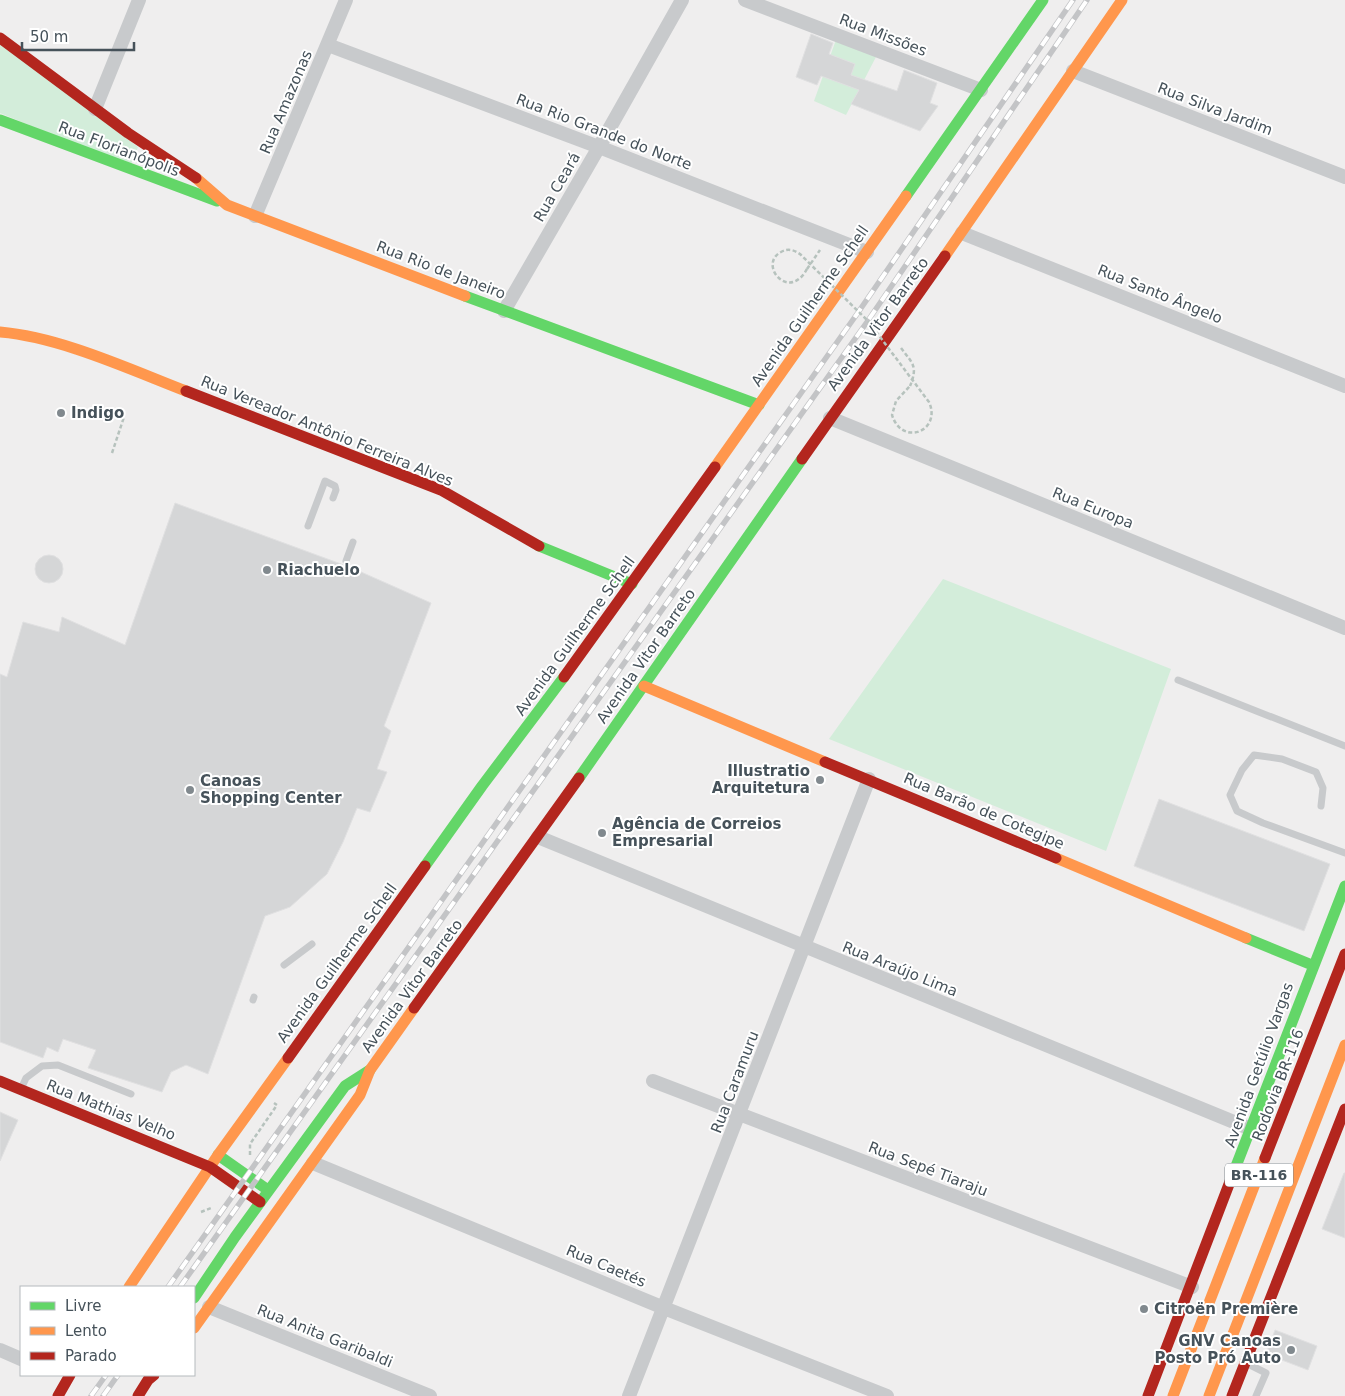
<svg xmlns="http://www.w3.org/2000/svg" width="1345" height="1396" font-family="'DejaVu Sans',sans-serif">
  <rect width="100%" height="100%" fill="#efeeee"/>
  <path fill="#d3edda" d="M837,37l41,16 -32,62 -32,-14z
    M0,43l138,104 -8,20 -130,-54z
    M943,579l228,90 -65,182 -277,-112z"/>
  <path fill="#d5d6d7" stroke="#e0e0e1" d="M811,34l22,9 -4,11 26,10 -4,11 46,16 7,-21 33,13 -7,20 8,3 -18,25 -69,-27 8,-14 -38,-14 -4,9 -21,-8z
    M175,503l177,65 79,35 -47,123 7,5 -14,38 10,3 -17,40 -13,-4 -14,34 -16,32 -37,33 -25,9 -57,158 -22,-9 -15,7 -9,20 -74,-24 8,-18 -33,-11 -5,13 -11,-5 -4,11 -43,-16v-368l7,3 16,-55 36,10 3,-15 63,28z
    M35 569a14 14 0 1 1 28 0a14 14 0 1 1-28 0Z
    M1159,799l171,65 -26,67 -170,-65z
    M0,1112l18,8 -18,41z
    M1344,1173h1v65l-23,-9z
    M1275,1330l42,16 -9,24 -42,-16z"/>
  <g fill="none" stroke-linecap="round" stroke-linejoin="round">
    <path stroke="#b6c2bd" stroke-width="2.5" stroke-dasharray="4 2.5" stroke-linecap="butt" d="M807,269l13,-19
      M901,348c12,16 17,18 9,38
      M112,453l12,-36
      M250,1155v-11l27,-39 -3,-2
      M201,1212l10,-4"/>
    <path stroke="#c8cacc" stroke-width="7" d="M308,526l17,-45 10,5 1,4 -3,8
      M346,561l7,-19
      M1178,680l167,66
      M1321,806l2,-18 -7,-16 -34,-13 -28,-4 -12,15 -12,25 7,16 26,12 82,30
      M284,965l28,-21
      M253,1000l1,-3
      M21,1089l5,-11 16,-12 16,-1 73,29
      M1248,1364l18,9 -10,23"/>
    <path stroke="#c8cacc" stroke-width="14" d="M745,0l236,90
      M328,45l271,102 268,105
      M1073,71l272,106
      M95,109l44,-109
      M255,216l91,-216
      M962,233l383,153
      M504,311l95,-164 83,-147
      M830,418l515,210
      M538,837l713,292
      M653,1081l539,206
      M313,1163l351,145 223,88
      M209,1307l221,89
      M0,1350l21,9
      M629,1396l240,-617"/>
    <path stroke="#63d668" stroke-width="11" d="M0,120l217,81
      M906,196l137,-196
      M465,296l294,109
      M539,546l93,38
      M579,778l223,-319
      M425,866l57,-80 82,-109
      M1246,938l66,27
      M218,1155l50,35
      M1231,1179l114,-293
      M194,1298l41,-61 110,-151 25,-16"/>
    <path stroke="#ff974d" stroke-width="11" d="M196,178l31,27 238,91
      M945,256l177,-256
      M0,332c60,5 129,37 186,59
      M715,467l191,-271
      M644,686l181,76
      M1056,858l190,80
      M129,1287l89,-132 70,-97
      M194,1328l166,-233 10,-25 44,-62
      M1173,1396l92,-238
      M1209,1396l136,-351"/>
    <path stroke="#b3261e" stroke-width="11" d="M0,38l128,95 68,45
      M186,391l255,99 98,56
      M802,459l143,-203
      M564,677l151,-210
      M825,762l231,96
      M414,1008l165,-230
      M288,1058l137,-192
      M0,1081l210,86 50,35
      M1265,1158l80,-204
      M58,1396l12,-21
      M138,1396l10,-16 6,-5
      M1148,1396l83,-217
      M1232,1396l113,-287"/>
    <defs>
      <path id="rail" d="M168,1287l689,-973 216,-314
        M180,1287l687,-965 220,-322
        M91,1396l15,-21
        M103,1396l15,-21"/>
    </defs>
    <use href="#rail" stroke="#c3c4c6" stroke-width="5.5"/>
    <use href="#rail" stroke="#fff" stroke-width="4" stroke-dasharray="11" stroke-linecap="butt"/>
    <path stroke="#b6c2bd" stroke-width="2.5" stroke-dasharray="4 2.5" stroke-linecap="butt" d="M807,269c-2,3 -4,7 -7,9 -17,16 -40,-15 -19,-26 7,-4 13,-2 19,2l68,67 61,81c13,29 -27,45 -37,13l4,-14 14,-15"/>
  </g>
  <g fill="#81898e" stroke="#fff" stroke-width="2">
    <circle cx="61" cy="413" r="5"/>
    <circle cx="267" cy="570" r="5"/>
    <circle cx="820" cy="780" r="5"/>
    <circle cx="190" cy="790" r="5"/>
    <circle cx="602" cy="833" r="5"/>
    <circle cx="1144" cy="1309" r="5"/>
    <circle cx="1291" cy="1350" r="5"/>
  </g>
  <g text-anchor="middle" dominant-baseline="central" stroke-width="4" stroke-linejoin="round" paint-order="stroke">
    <rect fill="#fff" stroke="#7e868c" stroke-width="1" x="1225" y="1163.5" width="68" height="23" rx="4"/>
    <g font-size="14" font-weight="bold" fill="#46525a">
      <text x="1259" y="1175">BR-116</text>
    </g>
    <g font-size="15" fill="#46525a" stroke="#fff">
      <text transform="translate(883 35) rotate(21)">Rua Missões</text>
      <text transform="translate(286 102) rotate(-67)">Rua Amazonas</text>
      <text transform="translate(1215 109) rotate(21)">Rua Silva Jardim</text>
      <text transform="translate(604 132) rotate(21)">Rua Rio Grande do Norte</text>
      <text transform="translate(119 149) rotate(21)">Rua Florianópolis</text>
      <text transform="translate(557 187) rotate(-60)">Rua Ceará</text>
      <text transform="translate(441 270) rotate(21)">Rua Rio de Janeiro</text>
      <text transform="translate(1160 294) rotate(22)">Rua Santo Ângelo</text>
      <text transform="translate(810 306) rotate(-55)">Avenida Guilherme Schell</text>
      <text transform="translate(878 324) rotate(-54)">Avenida Vitor Barreto</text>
      <text transform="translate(327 431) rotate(22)">Rua Vereador Antônio Ferreira Alves</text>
      <text transform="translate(1093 508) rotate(22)">Rua Europa</text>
      <text transform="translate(575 636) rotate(-54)">Avenida Guilherme Schell</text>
      <text transform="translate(646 656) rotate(-55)">Avenida Vitor Barreto</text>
      <text transform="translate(984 811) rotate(23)">Rua Barão de Cotegipe</text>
      <text transform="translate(337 963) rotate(-54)">Avenida Guilherme Schell</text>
      <text transform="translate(900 969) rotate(22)">Rua Araújo Lima</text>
      <text transform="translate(412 986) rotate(-54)">Avenida Vitor Barreto</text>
      <text transform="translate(1259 1065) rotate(-70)">Avenida Getúlio Vargas</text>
      <text transform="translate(735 1082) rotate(-69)">Rua Caramuru</text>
      <text transform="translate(1278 1085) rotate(-69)">Rodovia BR-116</text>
      <text transform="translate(111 1110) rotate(22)">Rua Mathias Velho</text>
      <text transform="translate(928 1169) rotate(21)">Rua Sepé Tiaraju</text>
      <text transform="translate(606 1266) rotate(23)">Rua Caetés</text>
      <text transform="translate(325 1336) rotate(22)">Rua Anita Garibaldi</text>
    </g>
    <g font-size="15" font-weight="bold" fill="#46525a" stroke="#fff" text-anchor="start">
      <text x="71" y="413">Indigo</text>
      <text x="277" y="570">Riachuelo</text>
      <text x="810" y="771" text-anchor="end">Illustratio<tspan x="810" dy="17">Arquitetura</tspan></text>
      <text x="200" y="781">Canoas<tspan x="200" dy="17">Shopping Center</tspan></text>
      <text x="612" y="824">Agência de Correios<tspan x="612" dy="17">Empresarial</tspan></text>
      <text x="1154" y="1309">Citroën Première</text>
      <text x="1281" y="1341" text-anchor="end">GNV Canoas<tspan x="1281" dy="17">Posto Pró Auto</tspan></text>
    </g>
  </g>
  <rect x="20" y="1286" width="175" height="90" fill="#ffffff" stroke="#b5babd"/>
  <rect x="30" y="1302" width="25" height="8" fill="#63d668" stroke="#b5babd"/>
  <text x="65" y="1311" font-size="15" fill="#46525a">Livre</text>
  <rect x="30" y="1327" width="25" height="8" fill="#ff974d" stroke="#b5babd"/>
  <text x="65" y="1336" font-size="15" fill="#46525a">Lento</text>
  <rect x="30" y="1352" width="25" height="8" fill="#b3261e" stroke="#b5babd"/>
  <text x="65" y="1361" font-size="15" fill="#46525a">Parado</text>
  <path d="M22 42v8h112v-8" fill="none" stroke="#46525a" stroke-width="2.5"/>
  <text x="30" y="42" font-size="15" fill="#46525a" stroke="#ffffff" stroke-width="4" paint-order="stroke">50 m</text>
</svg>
